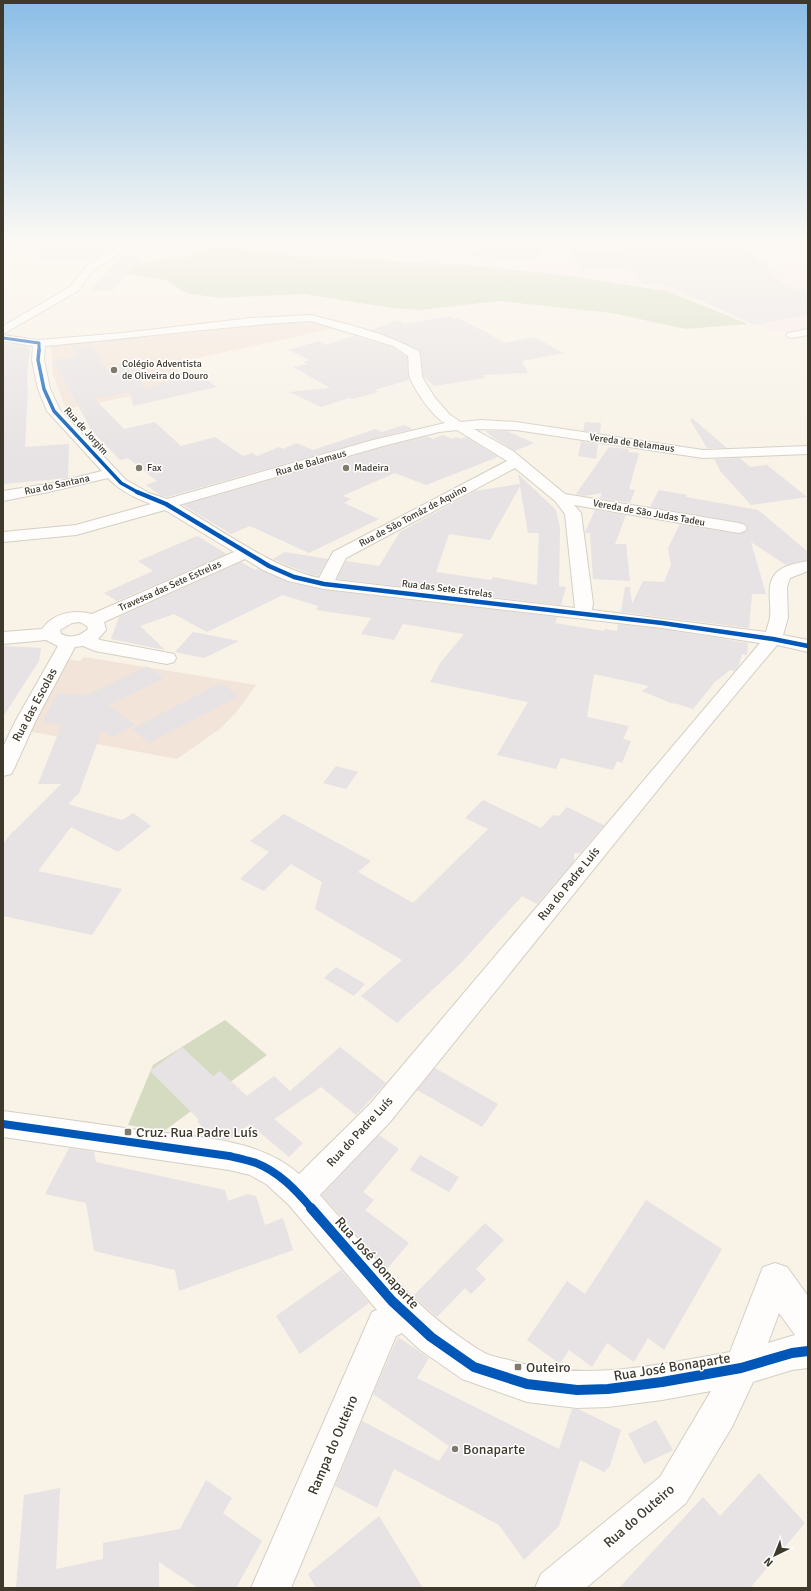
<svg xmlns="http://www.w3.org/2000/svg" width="811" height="1591" font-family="Signika,sans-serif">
  <rect width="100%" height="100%" fill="#f8f2e7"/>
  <path fill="#faeaea" d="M232,239h576v89l-32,5 -68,-30 -65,-18 -91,-11 -56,5 -19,-3 -14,-13 -92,-5 -108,-13z"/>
  <path fill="#f3e4d9" d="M290,321l26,1 20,6 -166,36 23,20 -127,25 -13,-34 -2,-29z
    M84,657l172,28 -18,25 -17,18 -44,31 -149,-28 36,-72 16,2z"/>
  <path fill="#d5dbc0" d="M213,246l57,5 23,5 175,9 95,10 104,16 81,33 -63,5 -73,-16 -114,-12 -78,9 -28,-2 -88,-14 -85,4 -33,-5 -20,-13 -58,-9 6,-5 79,-10z
    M225,1020l42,35 -103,76 -36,-6 25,-60z"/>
  <path fill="#e7e2e3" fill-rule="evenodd" d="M493,239h63l-24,23 -59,-6z
    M95,245l5,11 -8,5 -50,-2 -1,-9z
    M746,248l14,13h3l19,23 11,5 6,-1 9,4v23l-54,10 -83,-38h-3l-7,-3h-19l-6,-10 -12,-5 -42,1 -12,-20z
    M121,256l21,1 -30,34h-23z
    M449,316l5,3 4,-1 32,16 14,9 30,-6 30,16 -42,8 6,12 -46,2 4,3 -52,8 -11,-10 -2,-22 -2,-4 -26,-12 -22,-8 27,-10 6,4z
    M353,336l39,11 15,10 2,23 -34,10 4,2 -27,7 -3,-1 -28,9 -32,-15 41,-4 -37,-21 14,-3 -4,-2 7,-2 -22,-10 31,-9 7,4z
    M3,343l22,3 5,3 -3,26 1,16 -3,56 44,-3 -1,34 -65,6z
    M91,344l16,26 27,-11 10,30 54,-15 19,13 -84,19 -3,-13 8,-2 -44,7 30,31 31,-7 26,24 34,-9 28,19 9,-3 5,3 22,-9 4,2 13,-6 17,7 63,-21 6,3 22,-7 9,4 -40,10 -206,58 -7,-2 -14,-10 11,-4 -29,-23 -8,2 -28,-29 -39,-71 25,-3 -6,-10z
    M692,418l35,30h-20l-17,-28z
    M585,422l16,1 -1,10 -17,-2z
    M485,431h22l27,12 -19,8 -21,-13z
    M443,435l9,4 4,-2 5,2 5,-2 32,20 -72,28 -31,-12 -53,23 9,3 -7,4 35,16 -70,34 -59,-27 -19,8 -48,-29 200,-58 44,-11 6,3z
    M581,441l17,3 -2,15 -18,-3z
    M609,447l20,2 -1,3 11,1 -10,36 6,1 -5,13 -30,-5 2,-5 -18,3 -8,-2z
    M740,458l10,9 17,-2 40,32 -56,8 -30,-33 -7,-13z
    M518,474l38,36 4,18 -1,58 7,1 -5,18 -224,-26 9,-18 33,5 21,-34 75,-41 45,-7zM520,486l8,47h11l-2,52 -44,-8 -2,3 -55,-8 13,-38 41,6z
    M659,490l28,5 -1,2 72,13 50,42v8l-22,5 -35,-23 15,52h-14l-3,34 -128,-16 4,-25h5l2,17 11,-23 21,1 7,-17 -3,-17 12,-24 59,10 6,-2 3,-3 -2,-5 -7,-2 -89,-15z
    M595,510l31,5 -11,29h11l4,37 -37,-2 -3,-46h-5v-1z
    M197,536l30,18 -110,47 -13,-8 49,-22 -15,-10z
    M285,552l43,7 -10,17 -17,-5 -28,-12z
    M241,562l14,8 3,-2 29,14 37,8 233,27 -2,6 49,8 1,-2 12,2 1,-7 44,5 86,14 -1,12 -5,-1 -3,11 -4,6 -5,-1 -15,12 -22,27 -19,-6 -1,1 -31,-13 7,-5 -55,-12 -7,43 42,9 -6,13 8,2 -9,22 -5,-2 -4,9 -52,-12 -5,11 -59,-14 31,-53 -98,-20 11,-20 23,-28 -61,-10 -9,16 -33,-6 10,-16 -55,-8 2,-4 -35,-11 -76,37 -33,-18 -34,12 25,24 -54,-11 8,-22z
    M193,632l46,9 -35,17 -29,-6z
    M3,646l38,2 -2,13 -36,56z
    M147,666l17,12 -56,27 27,20 -23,12 -10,-7 -23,63 -11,11 54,16 11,-7 18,13 -33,26 -47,-25 -33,44 84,18 -30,46 -89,-19v-72l10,-13h1l47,-47h-23l24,-60 -20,-1 16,-30 29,2z
    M221,683l18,13 -90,47 -17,-14z
    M336,766l22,6 -12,17 -23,-6z
    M483,800l58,28 12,-13 6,1 8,-9 37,18 -24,28h-6v8l-37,43 -15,-8 -61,67 -64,60 -36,-27 41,-36 -87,-51 7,-27 -31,-18 -27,27 -24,-12 29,-27 -19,-11 34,-27 87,47 -13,11 55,31 75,-74 -23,-11z
    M336,967l29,17 -11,12 -30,-18z
    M182,1047l31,29 7,-5 27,25 27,-20 16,15 50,-44 46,36 -30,32 -35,-28 -47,32 29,24 -14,14 -39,-33 -22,16 -16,-2 -15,-17 2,-1 -49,-49z
    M435,1068l63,36 -16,23 -65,-37z
    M379,1135l20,14 -36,43 11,8 -9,10 44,33 -22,26 -65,-74z
    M69,1148l25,4 2,10 129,28 3,11 20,-7 8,2 9,29 18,-7 10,32 -114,41 -4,-21 -81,-19 -8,-48 -41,-9z
    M420,1155l39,22 -10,15 -39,-22z
    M646,1200l76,49 -58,101 -16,-12 -14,24 -27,-19 -15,24 -23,-17 -9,14 -33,-24 40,-59 18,13z
    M485,1223l19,17 -28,29 10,10 -15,15 -6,-6 -28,29 -24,-21z
    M341,1270l28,33 -69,51 -24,-38z
    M398,1337l31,21 -12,20 142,71 13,-40h6l43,21 -11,36 -6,6 -24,-12 -21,66 -35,34 -25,-35 -105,-56 -17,39 -42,-22 27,-65 77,40 10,-15 -76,-52z
    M656,1420l17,30 -29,14 -16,-30z
    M759,1473l46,50 -55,65h-131l84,-91 17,19z
    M206,1480l26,18 -9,15 39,28 -26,47h-38l-39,-26v26h-143l8,-93 36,-7 -4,81 47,-10v-16l77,-14z
    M379,1516l44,72h-107l-8,-14z"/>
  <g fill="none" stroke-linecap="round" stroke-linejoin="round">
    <defs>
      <path id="minor" d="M85,239h25l16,2 4,-2h11l-48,31 -15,21 -75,43v-8l67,-39 17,-21 32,-20 -19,-3 -97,9v-6z
        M174,239h31c-6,5 -25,5 -31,0z
        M654,239h154v4l-81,2 -68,-3z
        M311,315c36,9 75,18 107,36l2,3 2,23 13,21 15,17 11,7 20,-2 35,2 187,28 105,-4v8l-105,4 -187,-28 -42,-1 39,22 52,43 174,29 6,2 2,3 -2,3 -6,2 -165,-28 7,8 12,90 -1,7 174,22c1,-4 3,-10 4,-14 2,-15 -5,-33 6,-45 7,-8 23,-10 32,-12v10l-18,7 -3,9 1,31 -5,17 25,5v12l-31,-7 -71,85 -316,392 -70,73c44,50 86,104 140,142 8,5 15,11 23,15 7,4 17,6 26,8 72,23 148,5 221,-8l33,-85 12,-4 12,4 21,29v72l-16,2 -39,12 -21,45 -46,76 -100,85h-51l6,-14 119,-97 51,-86 -49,9 -54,7 -31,1 -50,-6 -65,-23 -43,-30 -17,-16 -6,3 -105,252h-40l121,-276 5,-2 -88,-105 -23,-21 -16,-9 -21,-5 -226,-33v-26c45,6 90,12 135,19 53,7 120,7 161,44l71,-70 390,-461 -98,-15 -338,-39 -36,-8 -25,-11 -18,-11 -141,63 2,8 -8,9 2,1 74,14 2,4 -2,4 -7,2 -72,-13 -12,-5 -8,1 -39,73 -22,49 -3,5 -8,2v-29l13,-27 42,-74 -12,-6 -43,4v-12l39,-3c11,-16 32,-20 50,-15l142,-62 -69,-42 -89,25 -73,7v-10l73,-7 75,-21c-16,-6 -31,-13 -43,-26l-55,13 -50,10v-10l50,-8 49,-12 -55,-60 -9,-22 -6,-29 1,-14 -30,-5v-6l36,5 83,-7 130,-15zM311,321l82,25 15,10c1,6 0,16 2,22 5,13 23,39 35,45l-72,17 -206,59 -18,-6 -23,-13 -66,-70 -10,-21 -6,-29 1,-14c88,-8 177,-20 266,-25zM457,430l50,31 -174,91 -14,26c-50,-12 -96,-47 -140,-73l204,-59 56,-14zM515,468l40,33 10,13 10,94 -240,-28 11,-22zM72,623l8,-1 7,4 1,3c-8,7 -17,10 -27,5l-1,-4zM779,1313l16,22 -27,8z
        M808,329v6l-16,3 -4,-1 -2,-2 2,-2z"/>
    </defs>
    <use href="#minor" stroke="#d5cfc4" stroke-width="2"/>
    <use href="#minor" fill="#fefdfb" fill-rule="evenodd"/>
    <defs>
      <path id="cycleway-far4" d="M3,338l36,5v8"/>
      <path id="cycleway-far3" d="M39,350l-1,10 6,29 10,22 67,72 18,10"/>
      <path id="cycleway-far2" d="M137,492l29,12 103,62 25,11 30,7 338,39 111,16 35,7"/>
      <path id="cycleway-far1" d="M3,1124l226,32c9,2 19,4 27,7 23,9 40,27 56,46"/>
      <path id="cycleway" d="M311,1208l81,93 39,36 43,30 53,17 50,6 31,-1 54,-7 79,-14 51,-15 16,-2"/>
    </defs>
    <use href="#cycleway-far4" stroke="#fff" stroke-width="4"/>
    <use href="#cycleway-far3" stroke="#fff" stroke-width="5"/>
    <use href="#cycleway-far2" stroke="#fff" stroke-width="6"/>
    <use href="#cycleway-far1" stroke="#fff" stroke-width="10"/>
    <use href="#cycleway" stroke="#fff" stroke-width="12"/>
    <use href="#cycleway-far4" stroke="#0057b8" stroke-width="3"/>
    <use href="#cycleway-far3" stroke="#0057b8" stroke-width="3.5"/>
    <use href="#cycleway-far2" stroke="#0057b8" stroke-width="4.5"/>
    <use href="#cycleway-far1" stroke="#0057b8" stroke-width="8"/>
    <use href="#cycleway" stroke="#0057b8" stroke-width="10"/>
  </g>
  <linearGradient id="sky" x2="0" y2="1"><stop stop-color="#8abde6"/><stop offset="0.52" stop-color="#fcf9f4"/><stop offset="1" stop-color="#fcf9f4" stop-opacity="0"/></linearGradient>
  <rect width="811" height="461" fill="url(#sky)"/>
  <g fill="#807a6d" stroke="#fff" stroke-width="1.5">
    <circle cx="114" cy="370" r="4"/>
    <circle cx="139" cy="468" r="4"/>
    <circle cx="346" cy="468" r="4"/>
    <rect x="124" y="1128" width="8" height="8" rx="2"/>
    <rect x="514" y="1363" width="8" height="8" rx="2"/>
    <circle cx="455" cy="1449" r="4"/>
  </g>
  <g text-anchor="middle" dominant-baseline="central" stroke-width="3" stroke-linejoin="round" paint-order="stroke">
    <g font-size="10" fill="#3f392c" stroke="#fff" text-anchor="start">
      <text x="122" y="364">Colégio Adventista<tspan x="122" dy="12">de Oliveira do Douro</tspan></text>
      <text x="147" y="468">Fax</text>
      <text x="354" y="468">Madeira</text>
    </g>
    <g font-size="10" fill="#3f392c" stroke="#fff">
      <text transform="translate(86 431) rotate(48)">Rua de Jorgim</text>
      <text transform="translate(632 443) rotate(8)">Vereda de Belamaus</text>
      <text transform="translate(311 463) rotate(-16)">Rua de Balamaus</text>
      <text transform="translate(57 485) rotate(-12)">Rua do Santana</text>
      <text transform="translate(649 513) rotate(10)">Vereda de São Judas Tadeu</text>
      <text transform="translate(413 516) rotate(-28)">Rua de São Tomáz de Aquino</text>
      <text transform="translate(170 586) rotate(-24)">Travessa das Sete Estrelas</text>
      <text transform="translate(447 589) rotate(7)">Rua das Sete Estrelas</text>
    </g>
    <g font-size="12" fill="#3f392c" stroke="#fff">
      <text transform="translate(35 705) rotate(-62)">Rua das Escolas</text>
      <text transform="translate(569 884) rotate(-51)">Rua do Padre Luís</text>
      <text transform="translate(360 1132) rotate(-47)">Rua do Padre Luís</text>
    </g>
    <g font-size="14" fill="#3f392c" stroke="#fff" text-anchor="start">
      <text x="136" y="1132">Cruz. Rua Padre Luís</text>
      <text x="526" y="1367">Outeiro</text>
      <text x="463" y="1449">Bonaparte</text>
    </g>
    <g font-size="14" fill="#3f392c" stroke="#fff">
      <text transform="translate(377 1263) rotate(48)">Rua José Bonaparte</text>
      <text transform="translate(672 1367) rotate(-9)">Rua José Bonaparte</text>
      <text transform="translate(333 1445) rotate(-67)">Rampa do Outeiro</text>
      <text transform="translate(639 1516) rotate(-41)">Rua do Outeiro</text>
    </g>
  </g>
  <rect width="811" height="1591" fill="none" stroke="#3f392c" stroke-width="8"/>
  <g transform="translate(775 1555) rotate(223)" stroke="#ffffff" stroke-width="3" paint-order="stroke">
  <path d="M0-3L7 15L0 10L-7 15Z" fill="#3f392c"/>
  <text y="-6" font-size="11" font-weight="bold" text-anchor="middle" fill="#3f392c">N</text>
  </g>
</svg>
